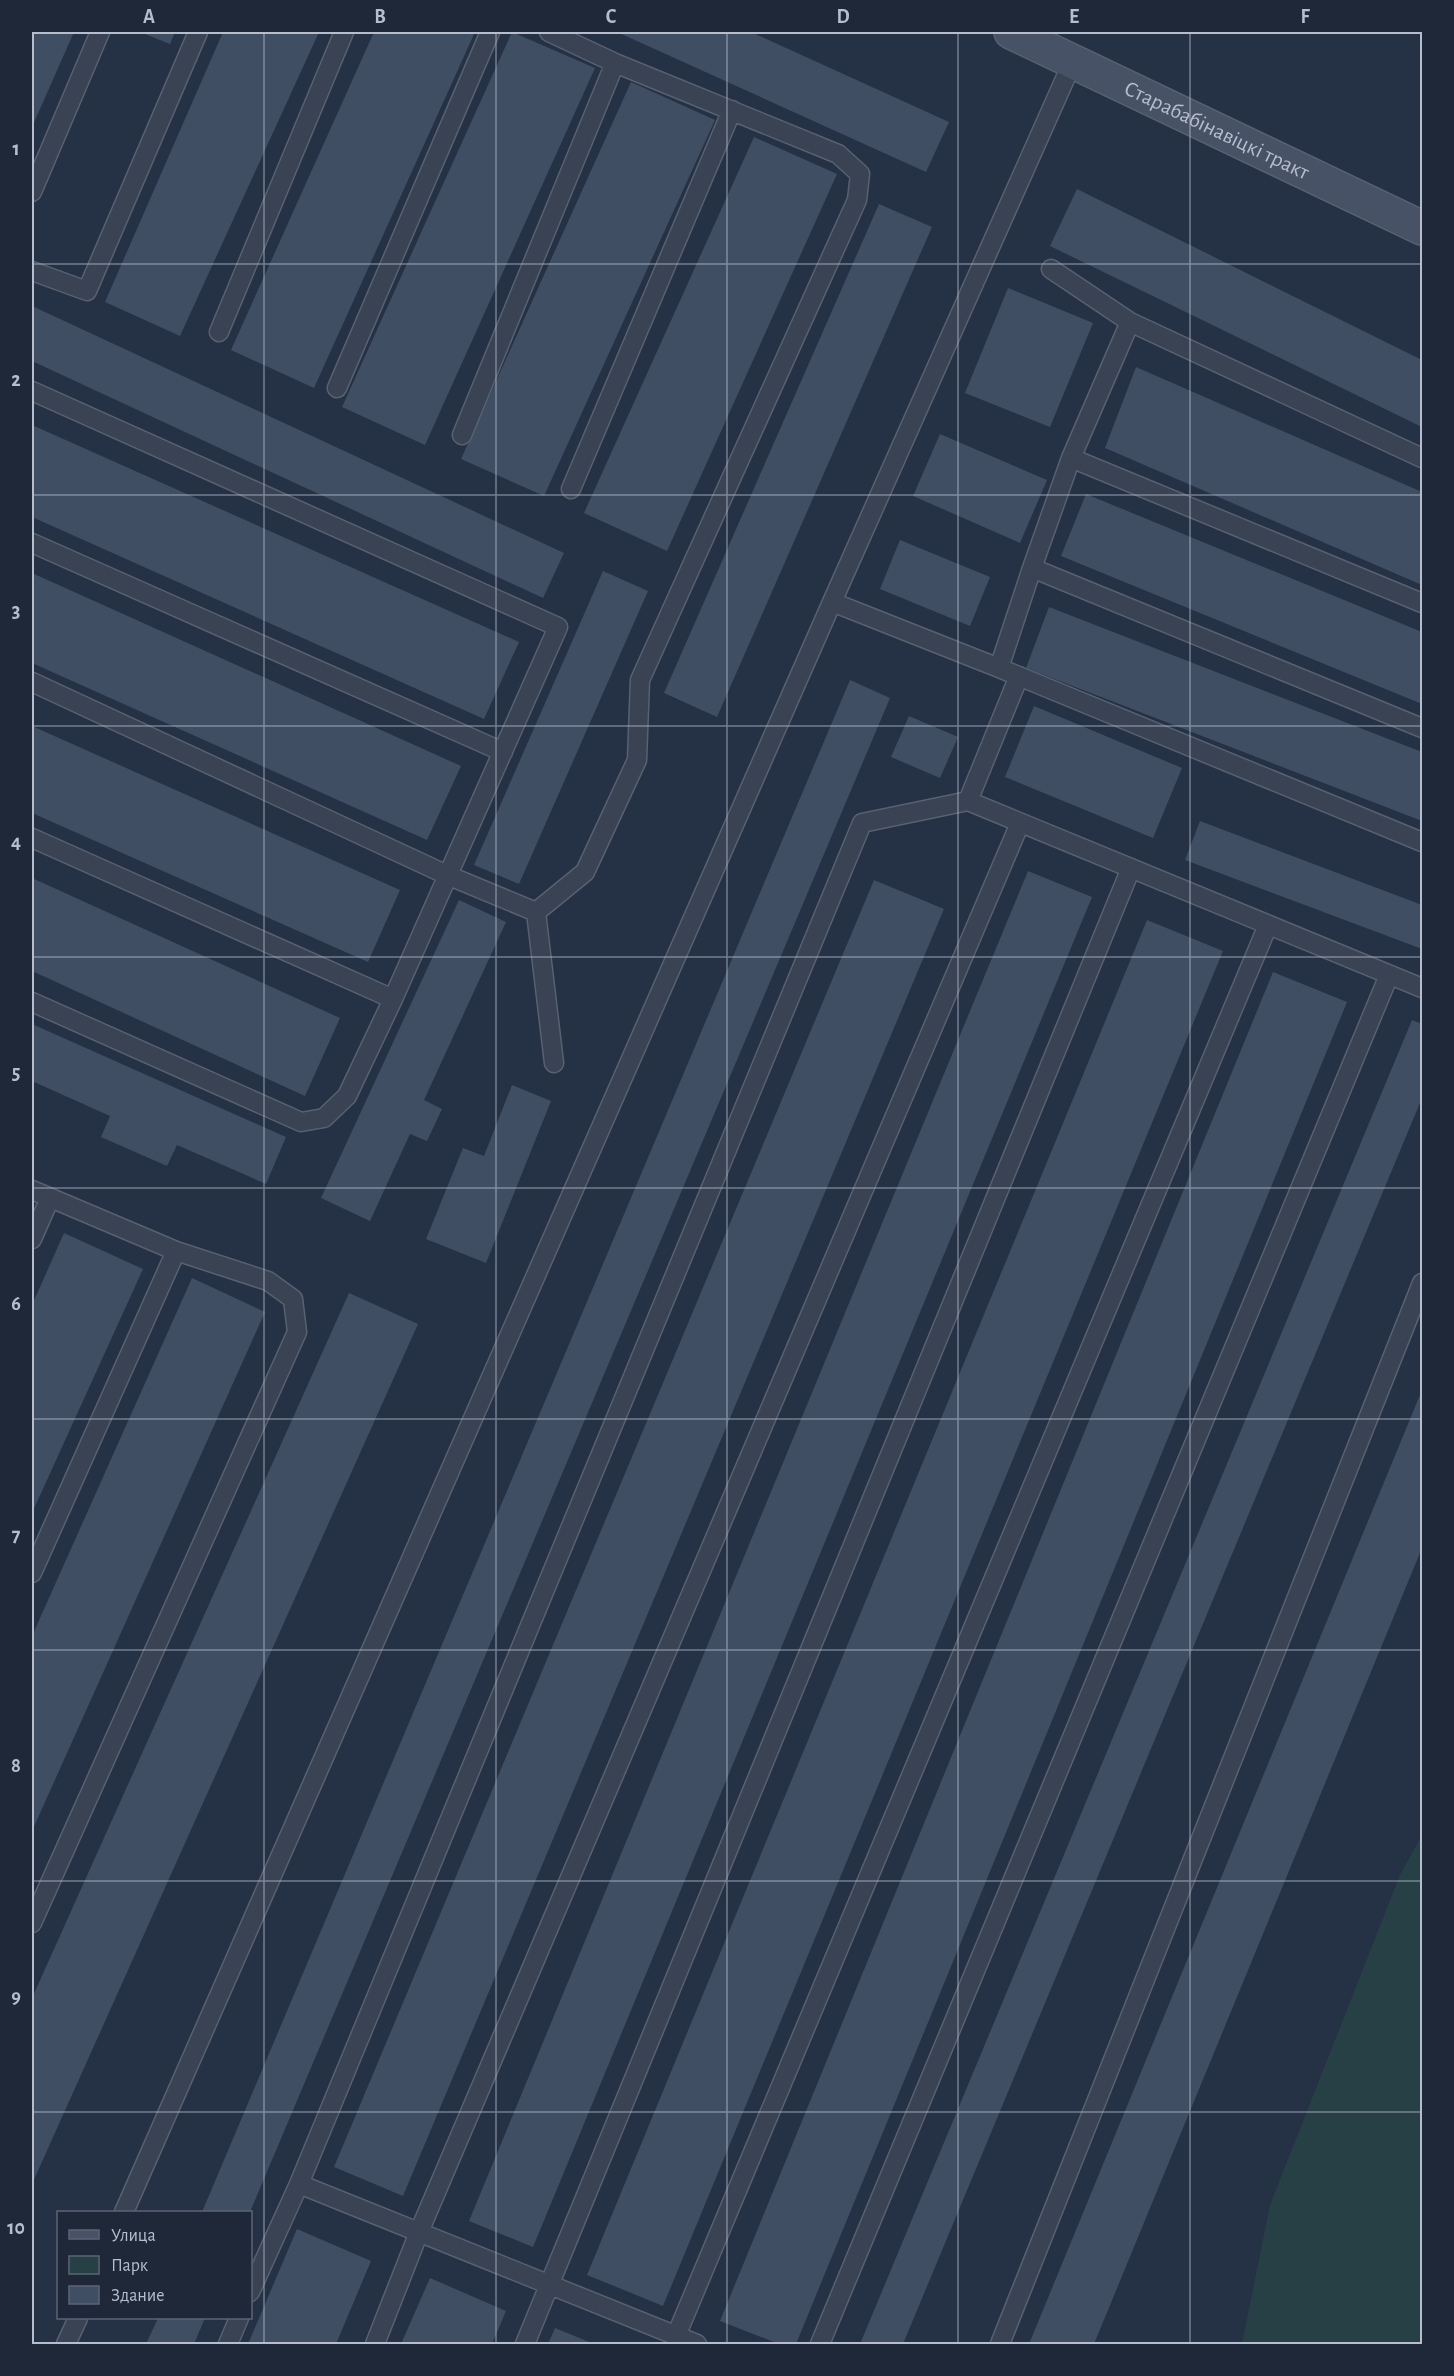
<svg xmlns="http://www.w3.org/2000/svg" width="1454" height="2376" font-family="'Alegreya Sans',sans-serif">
  <rect width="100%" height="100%" fill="#253144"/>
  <path fill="#274045" d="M1422,1835v509h-180l28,-139 130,-330z"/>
  <path fill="#404e64" d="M32,32h42l-42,95z
    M140,32h35l-5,12z
    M223,32h96l-139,304 -75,-34z
    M374,32h101l-161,356 -83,-38z
    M512,32l83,36 -170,377 -83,-38z
    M617,32h134l198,90 -23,50z
    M631,82l84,38 -171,376 -83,-37z
    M754,137l83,37 -170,377 -83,-38z
    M1077,189l345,171v67l-372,-181z
    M879,204l53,23 -215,490 -53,-24z
    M1008,288l85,35 -43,104 -85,-34z
    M32,306l532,247 -21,45 -511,-237z
    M1136,367l286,125v93l-317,-137z
    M32,425l487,217 -35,77 -452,-202z
    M940,434l107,46 -27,63 -107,-47z
    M1086,494l336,138v72l-361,-148z
    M900,540l90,37 -20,49 -90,-37z
    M603,571l45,20 -129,293 -45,-19z
    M32,573l429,193 -34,74 -395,-177z
    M1049,607l373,145v69l-396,-153z
    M850,680l40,18 -640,1514h-48z
    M1034,706l148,62 -29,70 -148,-61z
    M909,716l49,21 -18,41 -49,-21z
    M32,726l368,164 -32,72 -336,-149z
    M1200,821l222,84v44l-237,-89z
    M1028,871l64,26 -559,1350 -64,-26z
    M32,878l308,140 -35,78 -273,-125z
    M874,880l70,29 -541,1287 -69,-29z
    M459,900l47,22 -82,178 18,9 -15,32 -17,-7 -40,87 -49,-23z
    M1147,920l76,31 -560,1355 -76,-31z
    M1273,972l74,30 -551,1342h-17l-59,-23z
    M1412,1020l10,4v74l-519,1246h-43z
    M32,1024l254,113 -20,47 -89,-39 -10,21 -66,-29 9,-21 -78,-35z
    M512,1085l39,16 -65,162 -60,-24 37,-91 21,8z
    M64,1233l79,36 -111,244v-208z
    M192,1278l73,34 -233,519v-195z
    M349,1293l69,31 -386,860v-186z
    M1422,1390v158l-328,796h-65z
    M297,2229l74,32 -35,83h-88z
    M430,2278l76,33 -14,33h-91z
    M158,2318h47l-11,26h-48z
    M555,2328l39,16h-46z"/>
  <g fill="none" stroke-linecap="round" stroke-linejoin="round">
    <defs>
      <path id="lane" d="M32,192l68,-160
        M1051,269l79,53 292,136
        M32,271l55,20 111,-259
        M219,332l125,-300
        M337,388l153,-356
        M32,391l526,236 -165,372 -46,97 -23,22 -23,4 -269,-120
        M462,435l153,-372
        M1071,458l351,145
        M571,489l161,-379
        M32,543l471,209
        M1032,568l390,160
        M832,602l167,66 423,174
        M999,668l33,-100 39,-110 59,-136
        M1019,676l-51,125 454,187
        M32,682l415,193 89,37 49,-40 52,-112 3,-80 217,-480 3,-26 -22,-20 -223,-91 -66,-31
        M32,838l361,161
        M536,912l18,151
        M32,1190l144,61 92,30 25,18 4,33 -265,591
        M32,1239l18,-41
        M32,1573l144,-322
        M299,2184l398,160
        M124,2212l708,-1610 241,-541
        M250,2292l49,-108 563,-1361 106,-22
        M676,2336l592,-1411
        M66,2344l12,-26
        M228,2344l11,-26
        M375,2344l44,-112 601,-1409
        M525,2344l606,-1476
        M820,2344l569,-1369
        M1000,2344l422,-1061"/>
      <g id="secondary">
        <path id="s1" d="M1011,32l411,196"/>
      </g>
    </defs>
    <use href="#lane" stroke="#576170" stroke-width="21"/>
    <use href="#secondary" stroke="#576170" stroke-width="36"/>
    <use href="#lane" stroke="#394353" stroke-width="18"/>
    <use href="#secondary" stroke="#475266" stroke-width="33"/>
  </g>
  <path fill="none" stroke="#b6becd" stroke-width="1.5" stroke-opacity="0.55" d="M264,32v2312M496,32v2312M727,32v2312M958,32v2312M1190,32v2312M32,264h1390M32,495h1390M32,726h1390M32,957h1390M32,1188h1390M32,1419h1390M32,1650h1390M32,1881h1390M32,2112h1390"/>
  <g text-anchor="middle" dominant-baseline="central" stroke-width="4.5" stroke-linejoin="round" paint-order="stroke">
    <g font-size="22" fill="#b6becd" stroke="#1e2838">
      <text stroke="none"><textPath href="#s1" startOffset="228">Старабабінавіцкі тракт</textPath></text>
    </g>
  </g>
  <rect width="1454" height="2376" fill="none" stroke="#1e2838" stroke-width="66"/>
  <rect x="57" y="2211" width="195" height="108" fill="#1e2838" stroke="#5b6474" stroke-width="1.5"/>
  <rect x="69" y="2230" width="30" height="9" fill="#475266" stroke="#5b6474" stroke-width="1.5"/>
  <text x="111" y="2241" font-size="18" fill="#b6becd">Улица</text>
  <rect x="69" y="2256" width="30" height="18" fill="#274045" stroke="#5b6474" stroke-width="1.5"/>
  <text x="111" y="2271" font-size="18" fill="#b6becd">Парк</text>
  <rect x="69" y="2286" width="30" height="18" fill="#404e64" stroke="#5b6474" stroke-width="1.5"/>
  <text x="111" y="2301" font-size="18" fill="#b6becd">Здание</text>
  <rect x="33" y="33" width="1388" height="2310" fill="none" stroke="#b6becd" stroke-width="2"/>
  <g font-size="20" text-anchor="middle" font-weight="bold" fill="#b6becd">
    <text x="149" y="23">A</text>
    <text x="380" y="23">B</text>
    <text x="611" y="23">C</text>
    <text x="843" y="23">D</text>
    <text x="1074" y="23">E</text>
    <text x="1305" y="23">F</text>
    <text x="16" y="155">1</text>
    <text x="16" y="386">2</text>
    <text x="16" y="617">3</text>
    <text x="16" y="848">4</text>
    <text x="16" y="1079">5</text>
    <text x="16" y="1310">6</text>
    <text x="16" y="1541">7</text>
    <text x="16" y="1772">8</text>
    <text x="16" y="2003">9</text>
    <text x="16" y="2234">10</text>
  </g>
</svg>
